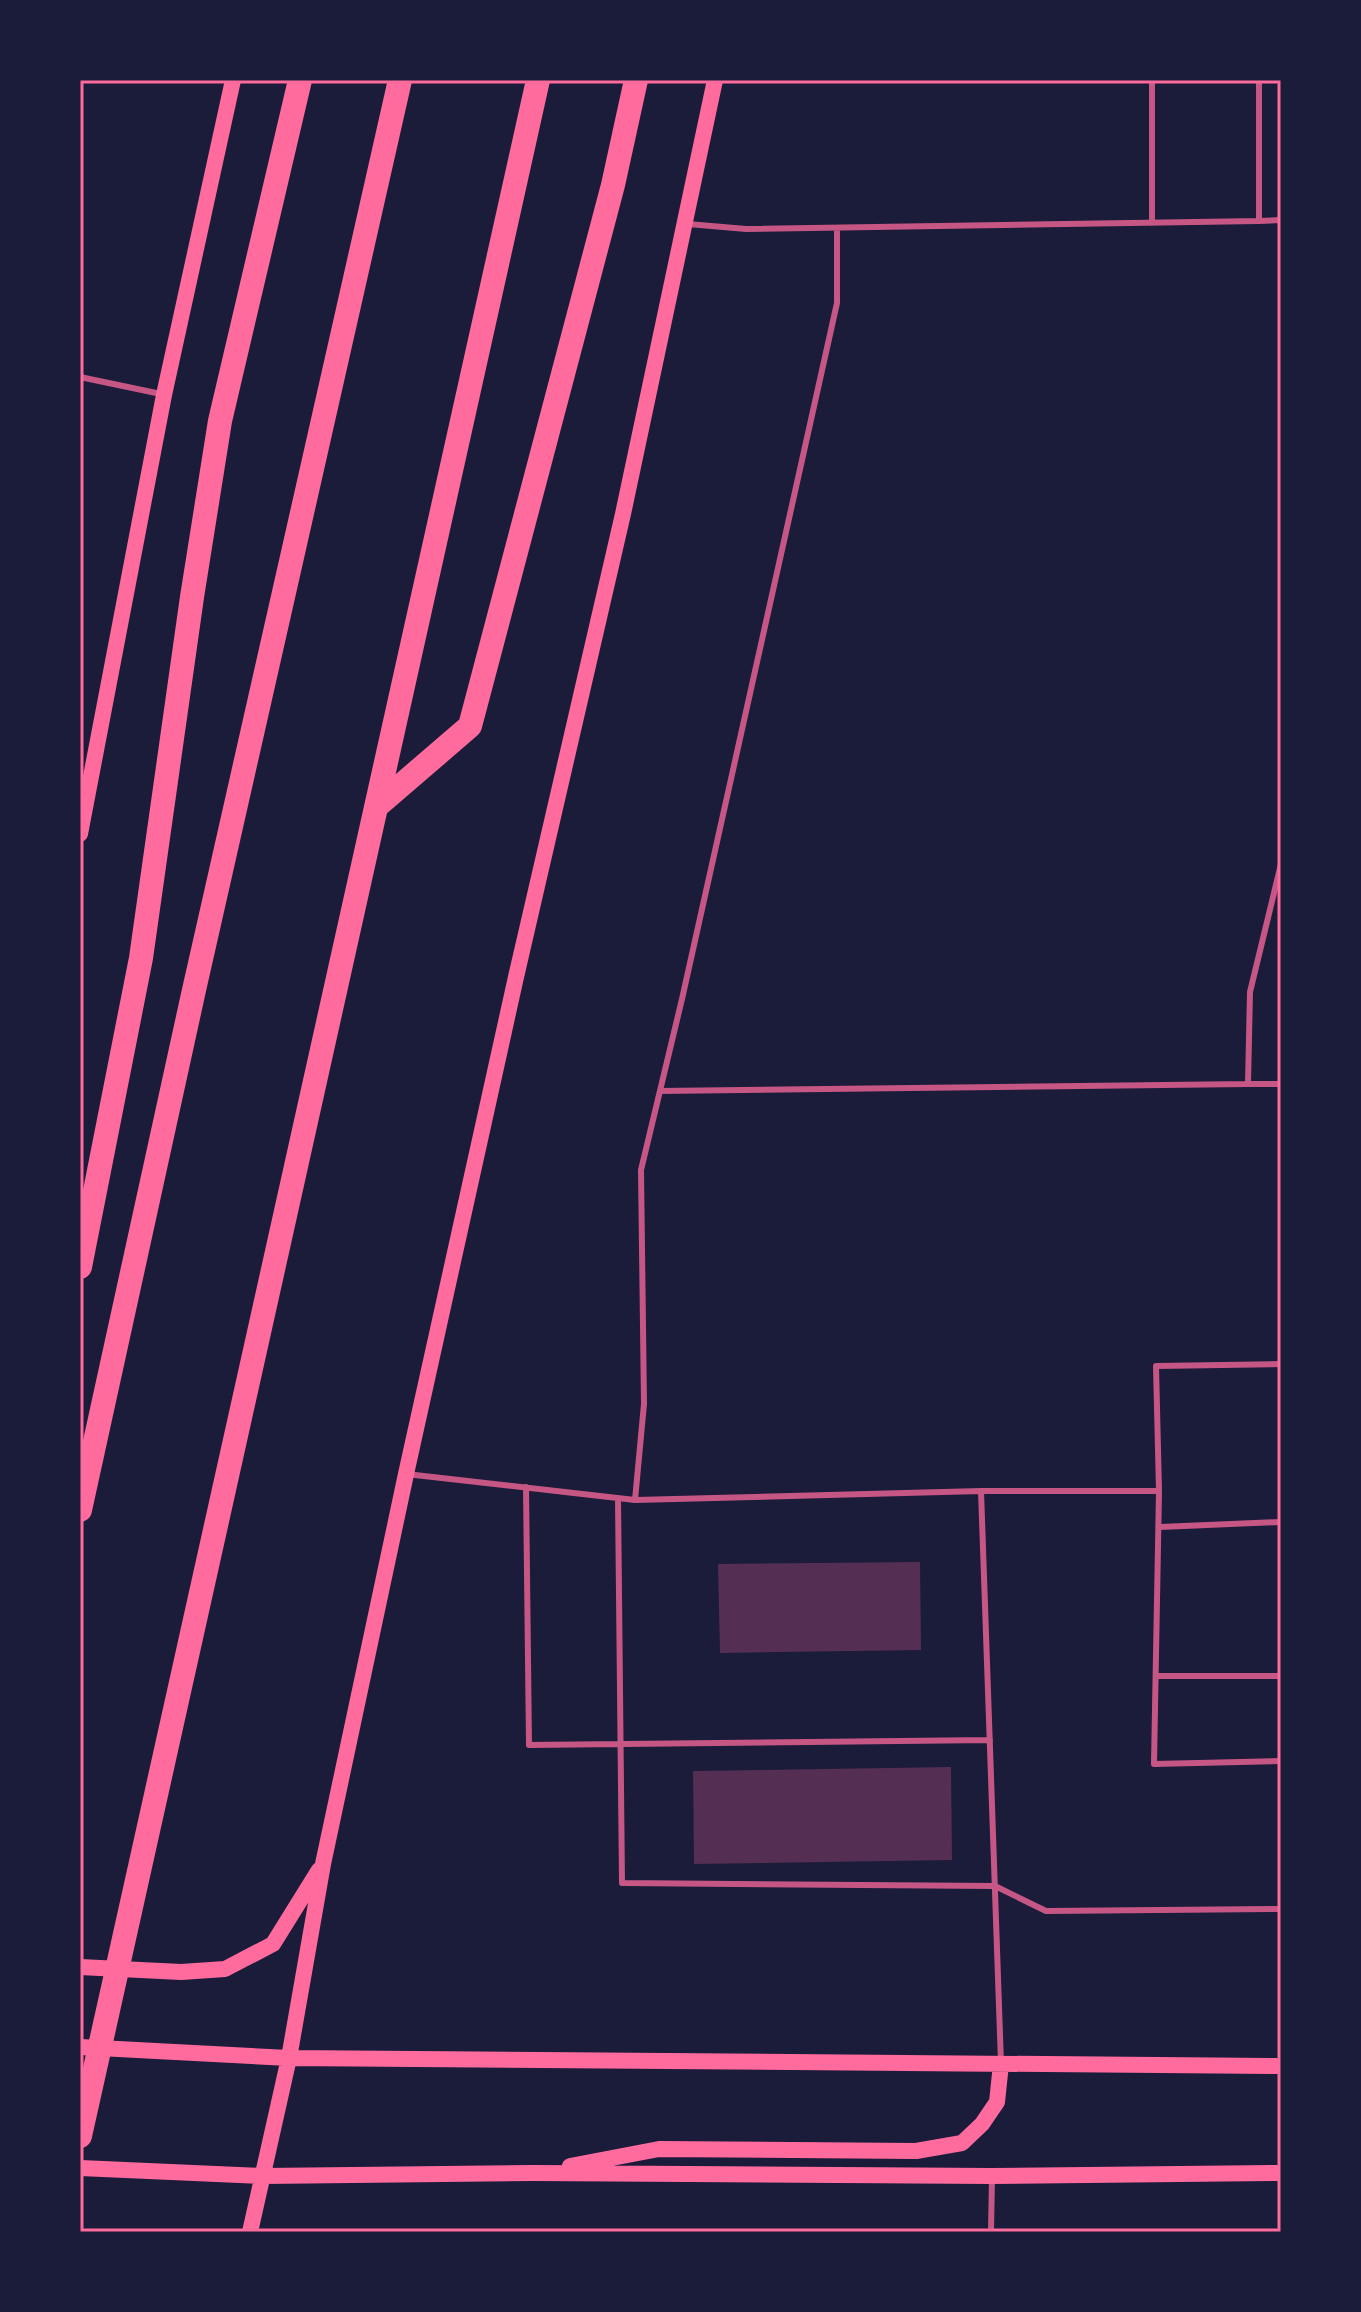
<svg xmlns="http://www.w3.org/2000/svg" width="1361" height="2312" font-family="Quicksand,sans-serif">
  <rect width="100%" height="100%" fill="#1b1b3a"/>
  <path fill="#542f53" d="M920,1562l1,88 -201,3 -2,-89z
    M951,1767l1,93 -258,4 -1,-93z"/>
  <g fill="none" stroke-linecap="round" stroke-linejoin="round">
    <path stroke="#c65784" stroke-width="6" d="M1152,80v143
      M1259,221l22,-1
      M688,224l58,5 513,-8v-141
      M80,377l81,17
      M1248,1084h33
      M660,1091l588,-7 2,-92 31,-128
      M406,1474l229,26 346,-9 20,572
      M526,1487l3,258 461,-5
      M981,1491h178l-3,-125 125,-2
      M1159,1491l-5,273 127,-3
      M618,1498l4,385 373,3 51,25 235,-2
      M635,1500l9,-96 -3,-234 41,-171 155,-696v-75
      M1160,1527l121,-5
      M1156,1676h125
      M991,2232l1,-56"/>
    <path stroke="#ff6b9d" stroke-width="16" d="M80,834l84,-439 69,-315
      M80,1967l101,5 44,-3 48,-25 46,-74
      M80,2047l209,11 992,8
      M570,2166l89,-17 257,2 46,-8 20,-19 15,-22 4,-38
      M80,2168l183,8 270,-3 459,3 289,-3
      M250,2232l39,-174 34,-194 83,-390 110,-497 107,-463 92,-434"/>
    <path stroke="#ff6b9d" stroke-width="24" d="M376,807l94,-81 143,-541 23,-105
      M80,1267l61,-309 51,-361 28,-176 80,-341
      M80,1510l114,-520 206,-910
      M80,2136l458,-2056"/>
  </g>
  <rect width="1361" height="2312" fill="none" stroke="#1b1b3a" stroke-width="164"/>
  <rect x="82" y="82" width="1197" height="2148" fill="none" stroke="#ff6b9d" stroke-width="3"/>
</svg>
